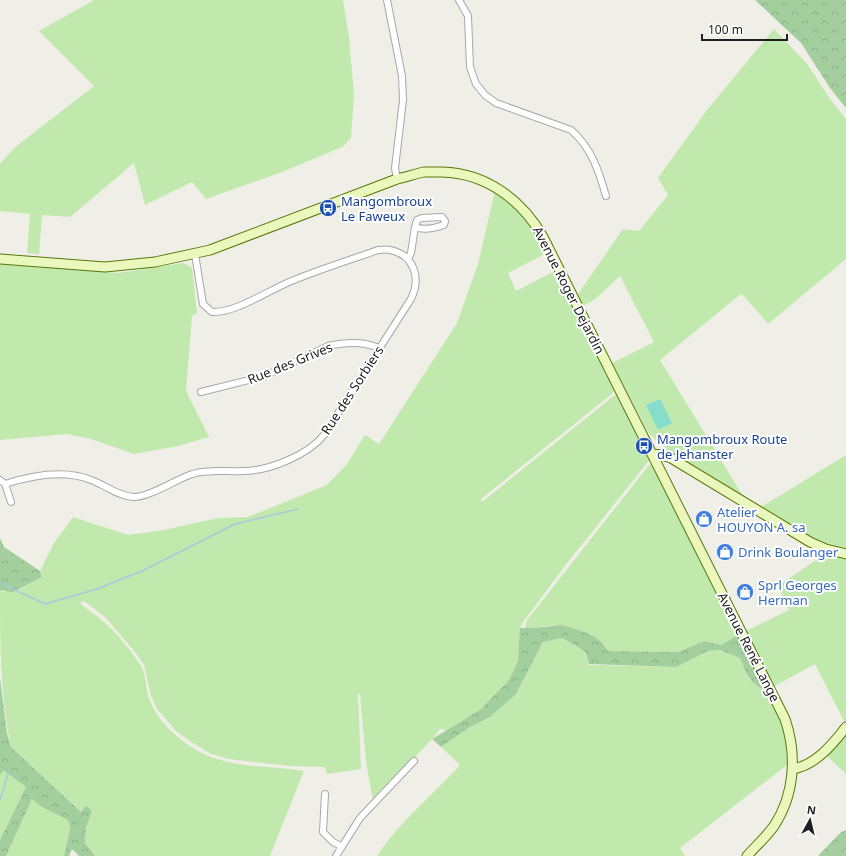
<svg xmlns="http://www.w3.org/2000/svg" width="846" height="856" font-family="'Noto Sans',sans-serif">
  <defs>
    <pattern id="forest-crowns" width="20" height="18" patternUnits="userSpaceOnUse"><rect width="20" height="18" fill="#a2cf9d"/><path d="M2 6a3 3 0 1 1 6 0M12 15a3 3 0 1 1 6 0" fill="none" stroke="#8bb187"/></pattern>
  </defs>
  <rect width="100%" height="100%" fill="#f0efe7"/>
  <path fill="#c1e9ae" d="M94,0h249l6,37 5,57 -3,44 -9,9 -60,25 -76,27 -14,-17 -47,23 -11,-42 -64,54 -28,-2 -3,39 -12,-1 3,-39 -30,-3v-47l14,-16 80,-62 -55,-55z
    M774,29l34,36 22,34 16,20v140l-78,65 -24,-28 -3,-2 -81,66 83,136 -70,-42 -12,-9 -13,-13 -36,-69 42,-21 -34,-66 -26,24 -11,6 -5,-12 45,-65 16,2 29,-36 -10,-17 49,-68z
    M495,191l21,14 18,22 13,26 -39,20 8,18 39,-20 27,51 32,66 -1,5 -132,106 1,3 134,-108 35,64 -87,109 -43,58 -3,36 -11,21 -26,27 -35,21 -6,-1 -8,10 -59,63 -7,-41 -6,-67h-2l3,75 -34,5 -2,-7 -36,-1 -61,-7 -17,-5 -23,-14 -12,-9 -19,-22 -6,-13 -7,-31 -9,-13 -30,-35 -21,-16 -4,2c7,7 17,12 24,19 13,11 28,30 37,44 6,9 4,25 9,35 10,26 41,50 67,58 28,9 58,7 87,12l-34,85h-175l-10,-13 1,-15 6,-17 -11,1 -70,-65c-11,-51 -11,-104 -11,-157l4,2 38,-15 -2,-6 14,-28 19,-26 55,18 36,-5 54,-12 30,-1 79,-32 20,-21 18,-29 14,9 78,-121 21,-59z
    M0,263l118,10 66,-10 8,5 5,45 -5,3 -6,75 23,46 -31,9 -44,8 -43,-15 -24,-5 -67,6z
    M846,455v93c-32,-6 -58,-24 -85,-41z
    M653,463l86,171 -18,11 -17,-4 -26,11 -70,-1 -3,-6 -15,-11 -28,-9 -37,3 2,-8 122,-155z
    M828,552l18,4v165l-1,2 -30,-59 -42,23 -29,-55 45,-22 -11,-24z
    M562,638l11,6 13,10 3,11 87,2 32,-16 12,-1 20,8 9,21 18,12 15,33 5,24v17l-107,83 5,8h-308c23,-35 56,-61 83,-91l-19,-18 29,-20 20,-10 26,-23 27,-52z
    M846,734v40l-20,-19z
    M2,769l24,18 -26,53v-65z
    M32,799l8,7 28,14 2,9 -6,27h-58z"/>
  <path fill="url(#forest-crowns)" d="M755,0h91v108l-16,-20 -29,-45z
    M0,538l4,9 36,24 2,6 -30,15 -12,-2z
    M562,625c16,5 38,9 46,26l70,1 26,-11 17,4 18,-11 28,57c-18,-8 -20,-16 -27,-33l-20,-8 -12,1 -32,16 -87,-3 -3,-11 -13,-9 -11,-6 -19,4 -27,52 -26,23 -20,10 -29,20 -9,-8 49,-30 27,-28 10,-20 2,-33 25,-1z
    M0,678l7,55 4,14 70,65 5,-6 6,5 -6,17 -1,15 10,13h-16l-7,-7 -3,7h-5l6,-27 -2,-9 -28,-14 -8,-7 -26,57h-6v-16l26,-53 -23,-17 -3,5z
    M846,830v26h-28l24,-25 1,1z"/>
  <path fill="#87ddcb" d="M660,399l12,24 -14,7 -12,-25z"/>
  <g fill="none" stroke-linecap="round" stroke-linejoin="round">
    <path stroke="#a8c8dd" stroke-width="1.5" d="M0,583l45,21 52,-15 47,-19 91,-46 63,-15
      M0,800l9,-29"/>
    <defs>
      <path id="street" d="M387,0l15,76 1,24 -8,68 2,11
        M459,0l9,16 2,51 6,17 9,11 11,8 75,27c20,17 28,41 35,66
        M408,259l3,-6 4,-26c9,4 20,1 29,-2l1,-4 -3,-4 -20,1 -5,2 -2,7
        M201,392l64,-16 63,-30c17,-4 35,-5 51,2
        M0,480l5,4 6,18
        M5,484c28,-9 59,-15 86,-4 14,5 27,16 42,17 15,1 44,-18 59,-23 17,-5 34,-2 51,-3 26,0 65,-16 81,-36l87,-136c10,-20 4,-44 -21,-49 -4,-1 -8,0 -12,0 -28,10 -57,19 -84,30 -24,9 -57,33 -82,32l-9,-8 -8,-50
        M325,794l-2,38 10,10 8,4
        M336,856l24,-38 54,-57"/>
      <path id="secondary" d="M0,259l105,8 50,-5 55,-12 187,-71c9,-2 18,-5 27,-7 6,0 12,0 18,0 44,1 80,28 101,65l242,482c12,35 10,75 -11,107 -8,11 -18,20 -27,30
        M653,455c6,-2 13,1 18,3l139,84 16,7 20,5
        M792,769c23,-3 41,-25 54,-42"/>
    </defs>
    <use href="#street" stroke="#a7a7a7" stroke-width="8"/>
    <use href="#secondary" stroke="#577708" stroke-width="11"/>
    <use href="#street" stroke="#fff" stroke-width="6"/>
    <use href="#secondary" stroke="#ebf8bd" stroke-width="9"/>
  </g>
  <defs>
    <symbol id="bus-disc" viewBox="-11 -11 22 22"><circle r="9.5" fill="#1a4fb4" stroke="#fff"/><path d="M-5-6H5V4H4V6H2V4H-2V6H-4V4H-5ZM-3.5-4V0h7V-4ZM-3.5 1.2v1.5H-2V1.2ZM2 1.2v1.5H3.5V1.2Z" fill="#fff"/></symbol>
    <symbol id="shop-disc" viewBox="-11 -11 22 22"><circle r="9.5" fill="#3f7fe0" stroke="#fff"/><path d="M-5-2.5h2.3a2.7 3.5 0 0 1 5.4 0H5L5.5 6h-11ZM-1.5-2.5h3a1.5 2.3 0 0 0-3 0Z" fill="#fff"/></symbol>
  </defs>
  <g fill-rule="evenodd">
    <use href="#bus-disc" x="318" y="198" width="20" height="20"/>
    <use href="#bus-disc" x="634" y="436" width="20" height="20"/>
    <use href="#shop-disc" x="694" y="509" width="20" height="20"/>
    <use href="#shop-disc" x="715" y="542" width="20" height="20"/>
    <use href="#shop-disc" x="735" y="582" width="20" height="20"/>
  </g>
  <g text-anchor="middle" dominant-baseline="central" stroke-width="4" stroke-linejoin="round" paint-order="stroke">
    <g font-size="13" fill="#164399" stroke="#fff" text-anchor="start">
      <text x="341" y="201">Mangombroux<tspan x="341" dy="15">Le Faweux</tspan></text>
      <text x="657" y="439">Mangombroux Route<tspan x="657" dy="15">de Jehanster</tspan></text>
    </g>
    <g font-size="13" fill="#202020" stroke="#fff">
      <text transform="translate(569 290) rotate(63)">Avenue Roger Dejardin</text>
      <text transform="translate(290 363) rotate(-22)">Rue des Grives</text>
      <text transform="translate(352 390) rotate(-57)">Rue des Sorbiers</text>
      <text transform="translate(749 647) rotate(63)">Avenue René Lange</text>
    </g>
    <g font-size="13" fill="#366cbe" stroke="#fff" text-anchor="start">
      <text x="717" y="512">Atelier<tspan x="717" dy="15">HOUYON A. sa</tspan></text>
      <text x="738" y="552">Drink Boulanger</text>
      <text x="758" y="585">Sprl Georges<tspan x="758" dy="15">Herman</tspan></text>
    </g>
  </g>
  <g transform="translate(810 820) rotate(8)" stroke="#ffffff" stroke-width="3" paint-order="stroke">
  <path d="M0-3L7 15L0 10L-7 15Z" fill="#202020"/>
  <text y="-6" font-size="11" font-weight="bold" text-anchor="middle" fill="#202020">N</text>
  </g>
  <path d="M702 34v6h85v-6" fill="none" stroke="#202020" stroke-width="2"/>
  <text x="708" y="34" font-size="12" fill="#202020" stroke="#ffffff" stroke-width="3" paint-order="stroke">100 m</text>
</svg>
